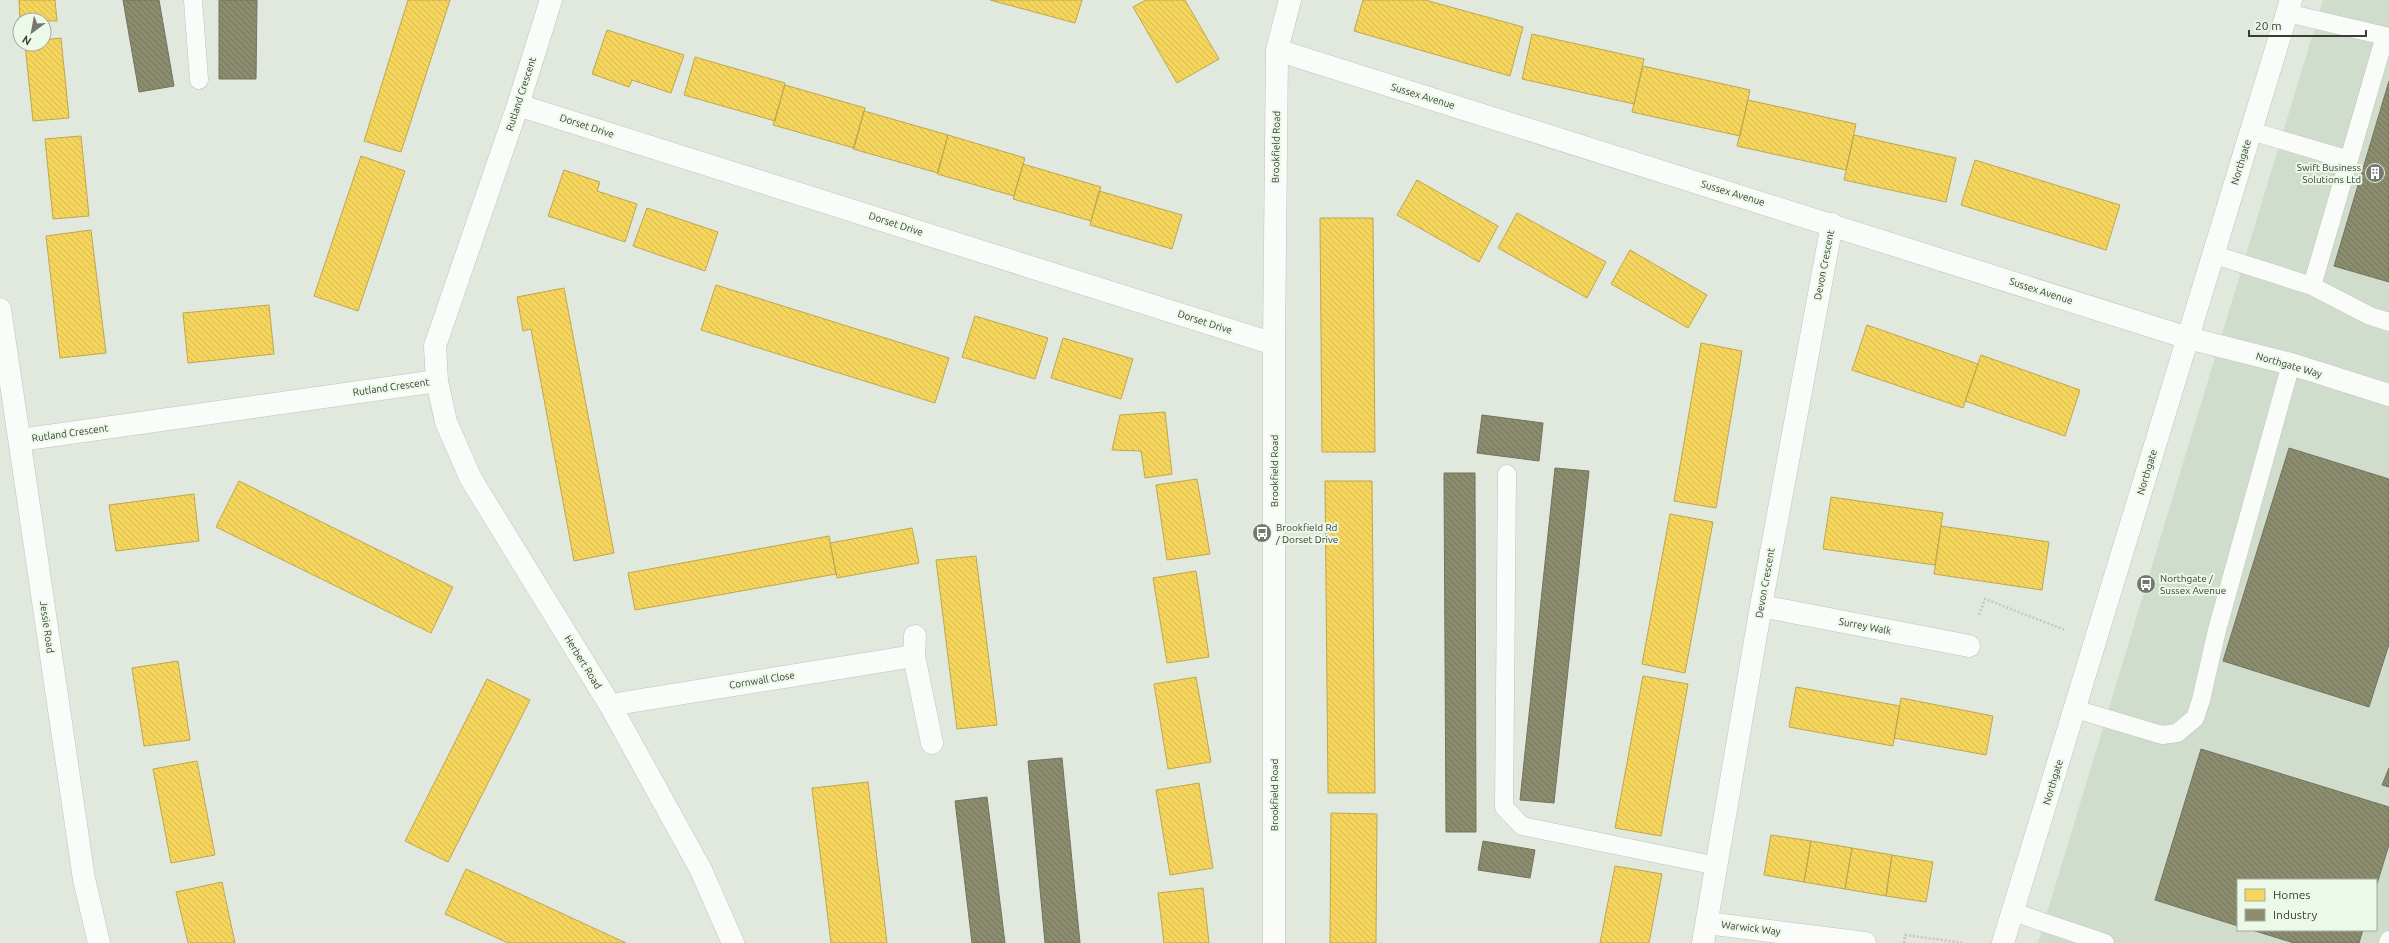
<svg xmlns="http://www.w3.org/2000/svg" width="2389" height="943" font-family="Ubuntu,sans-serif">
  <defs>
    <pattern id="homes-back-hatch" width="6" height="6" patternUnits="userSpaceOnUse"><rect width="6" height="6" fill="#f6d55c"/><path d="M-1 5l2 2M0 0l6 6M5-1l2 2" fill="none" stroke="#d4b851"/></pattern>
    <pattern id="industry-back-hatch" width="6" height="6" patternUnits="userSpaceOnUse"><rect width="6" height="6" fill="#8c8c6e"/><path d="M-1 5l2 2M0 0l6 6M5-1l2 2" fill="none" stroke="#73745b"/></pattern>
  </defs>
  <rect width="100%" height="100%" fill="#e1e8de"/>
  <path fill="#d0ddcc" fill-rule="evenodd" d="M2323,0h66v943h-351zM2238,880h138v50h-138z"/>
  <path fill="url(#homes-back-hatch)" stroke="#bda751" d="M19,0h36l2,21 -37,-1z
    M408,0h42l-49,152 -37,-11z
    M990,0h92l-7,23z
    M1146,0h39l34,59 -42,24 -44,-76z
    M1363,0h62l98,27 -13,49 -156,-45z
    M607,30l77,25 -13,38 -39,-13 -3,7 -37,-13z
    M1532,34l112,25 -10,45 -112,-25z
    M61,38l8,80 -36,3 -8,-77h19v-4z
    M695,57l90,26 -10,38 -91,-26z
    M1643,66l107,24 -10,46 -108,-24z
    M785,85l80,23 -11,40 -81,-23z
    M1748,100l108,24 -10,46 -109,-24z
    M864,111l84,24 -10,38 -85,-24z
    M948,135l77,23 -11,38 -77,-22z
    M1854,135l102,23 -10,44 -102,-22z
    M81,136l8,80 -36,3 -8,-80z
    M361,156l44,15 -47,140 -44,-15z
    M1975,160l145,45 -14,45 -145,-45z
    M1023,164l78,23 -10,34 -78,-22z
    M564,170l36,12 -3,9 40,13 -12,38 -77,-26z
    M1417,180l81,46 -19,36 -82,-47z
    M1099,191l83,24 -10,34 -82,-24z
    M647,208l71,24 -13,39 -72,-25z
    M1517,213l89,49 -19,36 -89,-50z
    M1320,218h53l2,234h-53z
    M91,230l15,123 -46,5 -14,-122z
    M1630,250l77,45 -19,33 -77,-44z
    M716,285l233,73 -14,45 -234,-73z
    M564,288l50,265 -40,8 -43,-232 -8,2 -6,-34z
    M269,305l5,49 -86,9 -5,-50z
    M975,316l73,22 -13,41 -73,-22z
    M1867,325l111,39 -15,44 -111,-38z
    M1063,338l70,21 -12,40 -70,-21z
    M1701,343l41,8 -26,157 -42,-7z
    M1981,355l99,35 -15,46 -100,-35z
    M1165,412l7,62 -27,4 -4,-27 -29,-1 8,-35z
    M1197,479l13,75 -43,6 -11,-75z
    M239,481l214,106 -22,46 -215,-106z
    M1325,481h47l3,312h-47z
    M194,494l5,47 -83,10 -7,-46z
    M1831,497l112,16 -8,52 -112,-16z
    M1670,514l43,8 -28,151 -43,-9z
    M1941,526l108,16 -7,48 -108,-16z
    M912,528l7,35 -82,15 -7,-35z
    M829,536l7,38 -201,36 -7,-37z
    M976,556l21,169 -40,4 -21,-169z
    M1196,571l13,86 -42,6 -14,-85z
    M178,661l12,79 -46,6 -12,-78z
    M1643,676l45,8 -27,152 -46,-8z
    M1196,677l15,85 -43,7 -14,-85z
    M487,679l43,21 -82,162 -43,-21z
    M1796,687l104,19 -7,40 -104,-19z
    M1901,698l92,18 -7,39 -92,-17z
    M197,761l18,94 -44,8 -18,-94z
    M868,782l19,161h-56l-19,-155z
    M1199,783l14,85 -43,7 -14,-85z
    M1331,813l46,1 -1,129h-46z
    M1771,835l40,6 -7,41 -40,-7z
    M1811,841l41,7 -7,41 -41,-7z
    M1852,848l40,7 -6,41 -41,-7z
    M1892,855l41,7 -7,40 -40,-6z
    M1615,866l47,8 -13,69h-49z
    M466,869l160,74h-118l-63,-29z
    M222,882l13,61h-47l-12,-51z
    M1203,888l6,55h-45l-6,-50z"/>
  <path fill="url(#industry-back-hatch)" stroke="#73745e" d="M123,0h36l15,86 -35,6z
    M219,0h38l-1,79h-37z
    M2389,81v201l-55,-16z
    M1482,415l61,8 -4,38 -62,-8z
    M2289,448l100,31v165l-20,63 -146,-46z
    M1555,468l34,3 -35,332 -34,-3z
    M1444,473h31l1,359h-30z
    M2201,749l188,58v38l-13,42v-7h-138v46l-83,-26z
    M1062,758l18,185h-35l-17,-182z
    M2389,768v19l-7,-2z
    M987,797l18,146h-33l-17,-142z
    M1483,841l52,9 -5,28 -52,-8z
    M2252,930h111l-4,13h-65z"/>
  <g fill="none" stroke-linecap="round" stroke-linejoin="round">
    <defs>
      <path id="lane" d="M193,0l6,80
        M2251,131l98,29
        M2212,254l100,32 73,-250 -98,-23
        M2312,286l58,30 19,6
        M1507,474l-3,333 18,19 195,40
        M2075,709l87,26 15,-2 18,-15 6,-18 16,-70 74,-266
        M2013,912l92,31
        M2388,943l1,-3"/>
      <path id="street" d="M551,0l-33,105 -83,241 2,35 9,41 25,57 139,226 91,165 32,73
        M1277,50l911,288 103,26 98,31
        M518,105l756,239
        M0,309l84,570 15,64
        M20,440l417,-59
        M1761,606l208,40
        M915,636l-1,20 18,87
        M610,705l304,-49
        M1707,923l158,20
        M1274,943v-599l3,-294 13,-50
        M1703,943l58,-337 71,-382"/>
      <path id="secondary" d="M2003,943l288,-943"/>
    </defs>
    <use href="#lane" stroke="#bfc4bd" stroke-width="19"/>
    <use href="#street" stroke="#bfc4bd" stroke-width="23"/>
    <use href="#secondary" stroke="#bfc4bd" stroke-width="23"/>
    <path stroke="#c4c7c3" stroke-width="2.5" stroke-dasharray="2 2" stroke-linecap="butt" d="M1979,615l6,-16 80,31
      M1904,943l1,-8 59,8"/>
    <use href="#lane" stroke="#fafcfa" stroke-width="18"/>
    <use href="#street" stroke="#fafcfa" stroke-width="22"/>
    <use href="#secondary" stroke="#fafcfa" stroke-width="22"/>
  </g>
  <defs>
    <symbol id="building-disc" viewBox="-11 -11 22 22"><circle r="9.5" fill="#737971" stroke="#ecf8e8"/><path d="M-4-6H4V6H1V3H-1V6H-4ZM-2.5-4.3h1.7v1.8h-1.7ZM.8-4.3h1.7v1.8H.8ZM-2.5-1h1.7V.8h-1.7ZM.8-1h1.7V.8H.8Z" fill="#fff"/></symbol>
    <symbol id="bus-disc" viewBox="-11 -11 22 22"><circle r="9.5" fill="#737971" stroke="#ecf8e8"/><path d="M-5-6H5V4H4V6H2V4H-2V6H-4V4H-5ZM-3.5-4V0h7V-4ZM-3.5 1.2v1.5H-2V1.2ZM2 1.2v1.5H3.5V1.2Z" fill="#fff"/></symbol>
  </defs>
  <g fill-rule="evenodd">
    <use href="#building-disc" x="2364" y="162" width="22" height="22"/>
    <use href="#bus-disc" x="1251" y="522" width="22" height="22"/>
    <use href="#bus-disc" x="2135" y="573" width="22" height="22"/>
  </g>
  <g text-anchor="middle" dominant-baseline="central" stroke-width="4" stroke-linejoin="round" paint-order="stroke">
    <g font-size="10" fill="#383d37" stroke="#ecf8e8">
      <text transform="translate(521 94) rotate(-72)">Rutland Crescent</text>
      <text transform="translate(1423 96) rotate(17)">Sussex Avenue</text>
      <text transform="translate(587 126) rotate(18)">Dorset Drive</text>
      <text transform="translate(1276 147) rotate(-89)">Brookfield Road</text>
      <text transform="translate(2241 162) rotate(-73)">Northgate</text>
      <text transform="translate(1733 193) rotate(17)">Sussex Avenue</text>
      <text transform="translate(896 224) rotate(18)">Dorset Drive</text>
      <text transform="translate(1824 265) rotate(-79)">Devon Crescent</text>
      <text transform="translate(2041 291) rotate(18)">Sussex Avenue</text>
      <text transform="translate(1205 322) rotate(18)">Dorset Drive</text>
      <text transform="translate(2289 365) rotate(16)">Northgate Way</text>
      <text transform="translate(391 387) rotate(-8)">Rutland Crescent</text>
      <text transform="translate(70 433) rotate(-8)">Rutland Crescent</text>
      <text transform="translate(1274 471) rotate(-90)">Brookfield Road</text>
      <text transform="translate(2147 472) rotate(-73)">Northgate</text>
      <text transform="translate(1765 583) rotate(-80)">Devon Crescent</text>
      <text transform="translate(1865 626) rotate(11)">Surrey Walk</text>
      <text transform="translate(47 627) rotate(82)">Jessie Road</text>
      <text transform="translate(583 662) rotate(58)">Herbert Road</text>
      <text transform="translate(762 680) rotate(-9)">Cornwall Close</text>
      <text transform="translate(2053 782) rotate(-73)">Northgate</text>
      <text transform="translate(1274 795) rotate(-90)">Brookfield Road</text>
      <text transform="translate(1751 928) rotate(7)">Warwick Way</text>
    </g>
    <g font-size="10" fill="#383d37" stroke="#ecf8e8" text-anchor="start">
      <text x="2361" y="167" text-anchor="end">Swift Business<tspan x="2361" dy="12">Solutions Ltd</tspan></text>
      <text x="1276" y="527">Brookfield Rd<tspan x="1276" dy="12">/ Dorset Drive</tspan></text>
      <text x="2160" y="578">Northgate /<tspan x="2160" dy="12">Sussex Avenue</tspan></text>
    </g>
  </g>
  <rect x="2237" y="879" width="140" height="52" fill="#ecf8e8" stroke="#a4ada1"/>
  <rect x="2245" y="889" width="20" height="12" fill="#f6d55c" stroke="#a4ada1"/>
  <text x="2273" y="899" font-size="12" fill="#383d37">Homes</text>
  <rect x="2245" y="909" width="20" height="12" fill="#8c8c6e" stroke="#a4ada1"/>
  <text x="2273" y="919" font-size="12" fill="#383d37">Industry</text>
  <g transform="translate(32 32) rotate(212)"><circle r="19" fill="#ecf8e8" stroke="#a4ada1"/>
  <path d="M0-3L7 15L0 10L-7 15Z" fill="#737971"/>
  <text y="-6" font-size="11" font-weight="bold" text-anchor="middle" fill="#383d37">N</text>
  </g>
  <path d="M2249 30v6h117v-6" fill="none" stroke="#383d37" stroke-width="2"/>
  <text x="2255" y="30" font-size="12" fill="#383d37" stroke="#ecf8e8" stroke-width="3" paint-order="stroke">20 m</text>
</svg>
